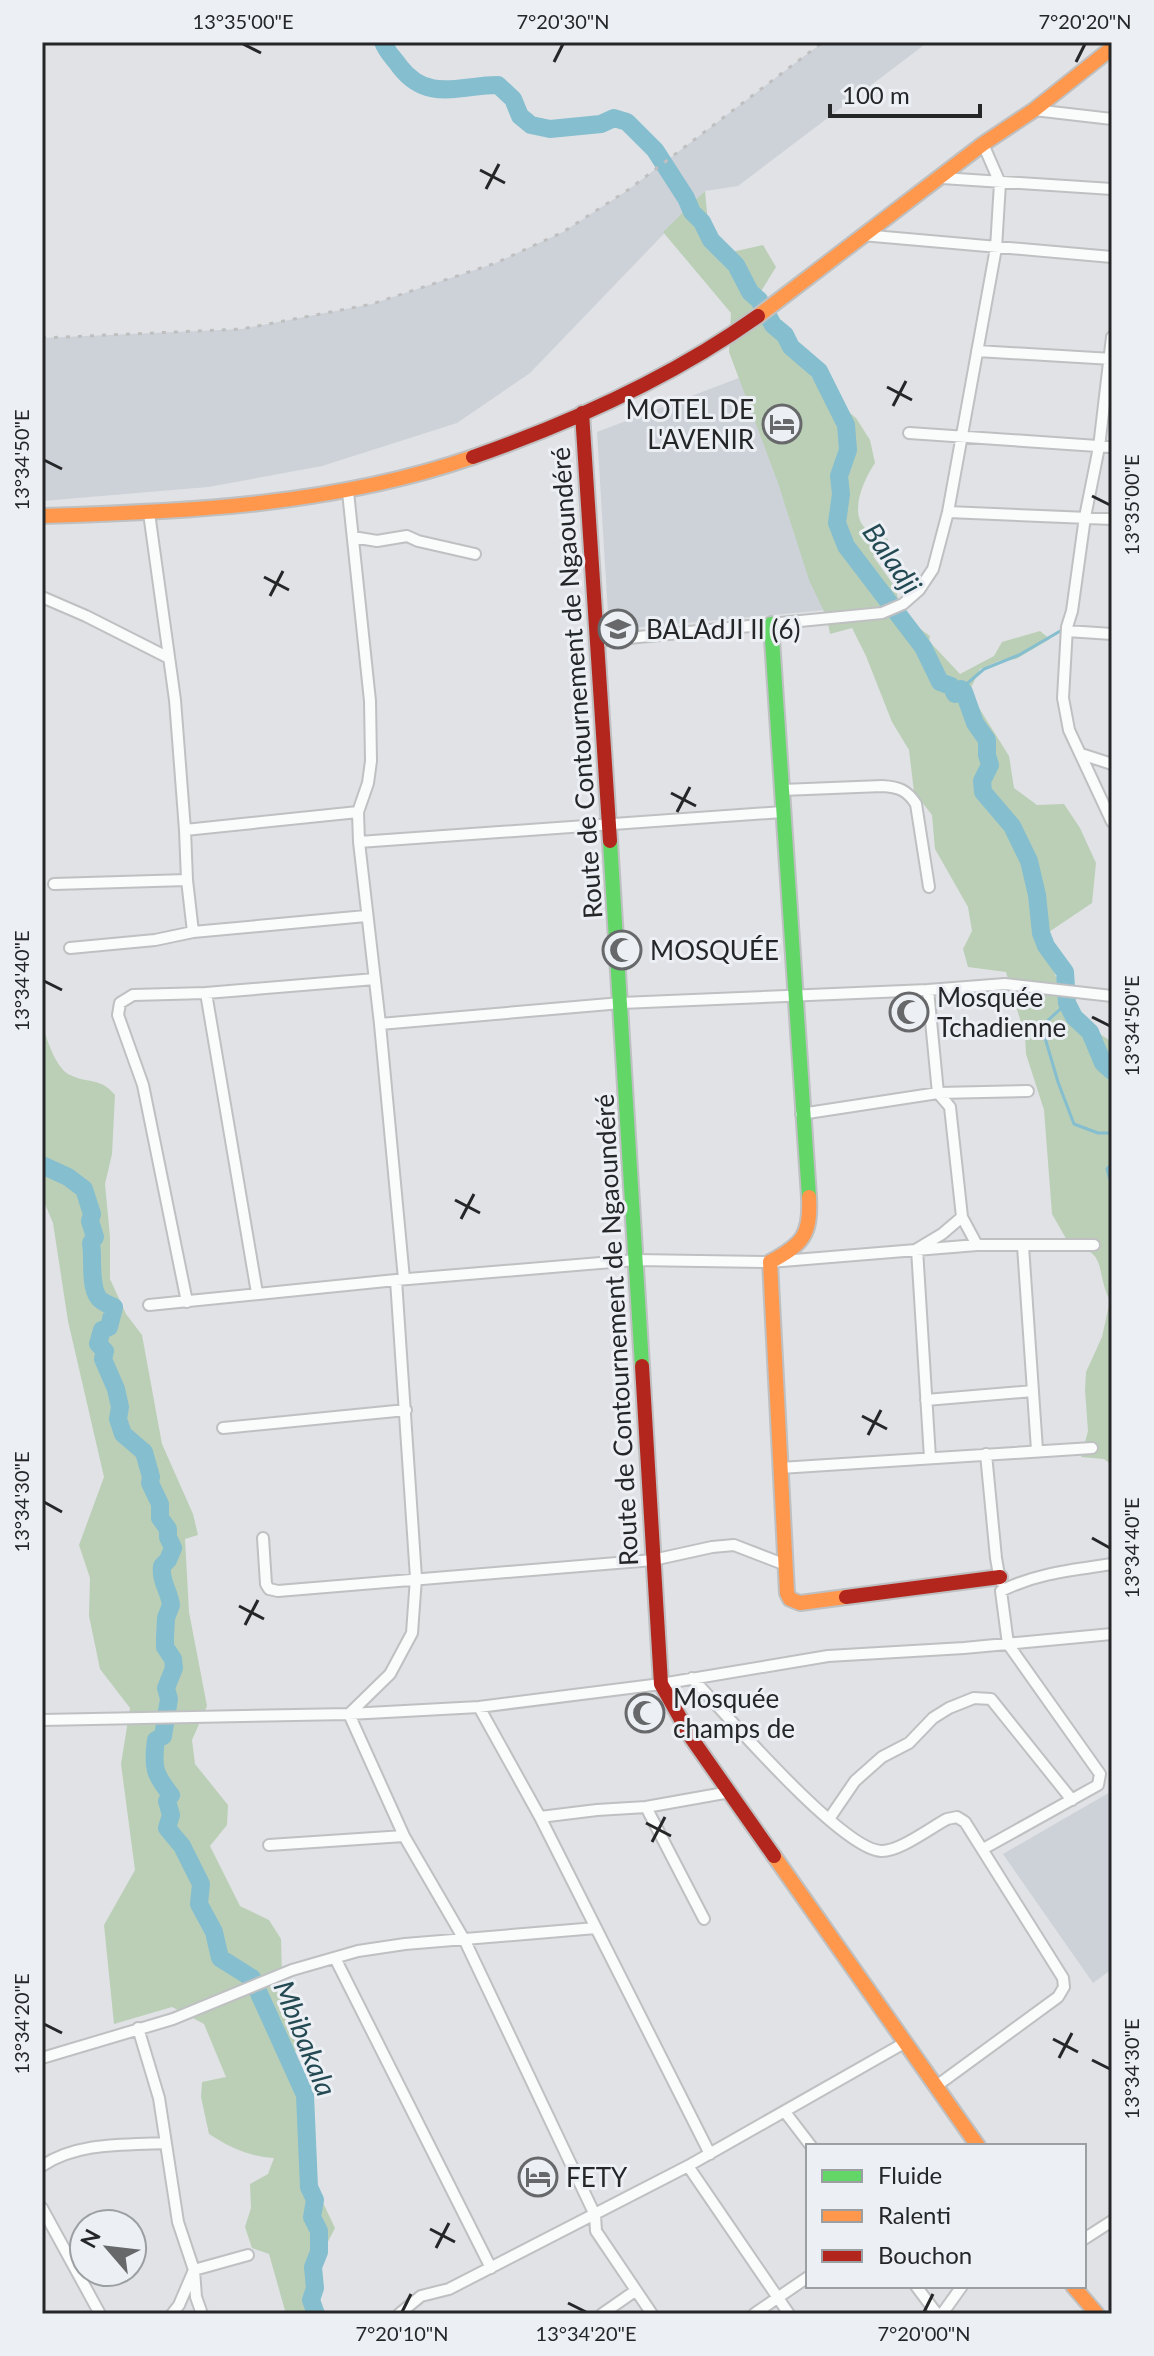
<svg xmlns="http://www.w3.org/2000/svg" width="1154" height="2356" font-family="Lato,sans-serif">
  <rect width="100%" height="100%" fill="#e0e2e5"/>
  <path fill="#cdd2d9" d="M823,42h105l-190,144 -33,5 -175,182 -73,50 -135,43 -114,21 -166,14v-163l200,-9 130,-25 124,-41 67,-31 65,-42z
    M744,376l83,234 -218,20 -12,-198z
    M1112,1791v178l-19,14 -90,-129z"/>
  <path fill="#bbcfb7" d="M705,191l4,43 23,18 31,-7 13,22 -19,31 15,27 49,64 35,29 14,22 5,23c-11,16 -26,49 -10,65 6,7 15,8 23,11l-1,7 -14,10 22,31 6,23 11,13 18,13 -1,5 31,33 34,-18 8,-14 38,-11 10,8 -34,20 -17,2 -19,8 -11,23 40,64 5,32 23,17 27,-1 16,24 16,35 -4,40 -49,33 22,69 23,21 24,16v423l-8,-6 -23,-2 7,-26 -3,-41 1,-18 16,-35 8,-36c-16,-33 0,-47 -42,-59l-16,-28 -8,-104 -18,-56 -1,-18 -19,-64 -38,-5 -5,-18 9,-18 -4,-24 -33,-58 -3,-34 -18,-23 -5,-42 -17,-28 -26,-66 -14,-28 -22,6 -3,-16 -18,-38 -31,-97 -49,-131 2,-39 -68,-81z
    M42,1026c6,14 13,42 28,49 19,9 30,2 45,20l-3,59 -7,30 5,53v42l16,35 16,21 20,109 31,70 5,21 -13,4 4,73 18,94 -15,34 3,24 33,41 -1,20 -17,21 30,60 29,14 12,19 1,39 8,39 9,18 -7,30 19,30 3,89 21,44 -19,37 -9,49h-21l-17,-60 -17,-6 -7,-21 6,-19 -1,-24 18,-10 6,-16c-26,-2 -43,-10 -65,-24l-8,-37 1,-15 24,-5 -22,-53 -32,-17 -58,17 -10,-99 31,-55 -14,-106 9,-56 -30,-39 -11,-53 1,-38 -11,-33 25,-68 -36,-156 -15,-98 -11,-26z"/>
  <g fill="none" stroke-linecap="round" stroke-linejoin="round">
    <path stroke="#85becf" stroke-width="3" d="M955,694l29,-25 35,-14 43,-25
      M1067,1003l-22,20 -2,8 15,51 16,42 24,9h14
      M1112,1163l-5,6 5,18"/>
    <path stroke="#85becf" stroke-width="18" d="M383,42c4,11 11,16 17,25 28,36 60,18 98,18l15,14 7,17 11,9 19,4 51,-5 13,-6 13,4 28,28 31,48 6,14 10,10 9,18 25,25 14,27 9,8 14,25 12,10 6,12 28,24 27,54 2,25 -9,26 2,18 -4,29 9,23 77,101 17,35 11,4 4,8 6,-5 3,3 11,31 12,17v15l3,10 -8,16 1,11 29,34 17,35 8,34 4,38 5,13 19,26 2,31 7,14 16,15 13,31 9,8
      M42,1165l26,12 16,12 8,25 -2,7 5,16 -4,6c3,16 -3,49 11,58 4,3 8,4 12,6l-5,20 -7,3 -4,14 7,7 -2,8 13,30 4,18 -2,12 5,15 21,18 7,25 -1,6 10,21v14l8,11v8l5,11 -5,12 -6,6c-2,15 7,24 9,39l-5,13 -1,20v9l8,12 1,9 -8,20 3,11 -6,37 -7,4c-4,28 -1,35 15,55l-4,6 4,14 -4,13 15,18 19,38 -2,20 15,28 6,26 32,20 53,117 4,92 6,13 -3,17 7,14v21l-6,15 2,21 -4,12 5,14"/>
    <defs>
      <path id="street" d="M1034,110l78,9
        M942,178l170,11
        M862,235l250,22
        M1112,337l-13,110 -14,70 -13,94 -5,16 -4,71 6,32 43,92
        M977,351l135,8
        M909,433l203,14
        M348,492l22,209 1,60 -3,22 -10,29 1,30 424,-30
        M948,512l164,7
        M149,513l26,187 10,130
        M353,537l24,4 30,-5 11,5 57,13
        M42,597l44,19 83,42
        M1067,631l45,3
        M598,641l284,-28 21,-9 16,-14 14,-21 15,-57 48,-264 4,-65 -17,-39
        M1081,754l31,10
        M782,790l100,-4c17,1 25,4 34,18l13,83
        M359,842l21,182
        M54,884l133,-4
        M193,932l-6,-52 -2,-50 173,-18
        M70,948l85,-8 38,-8 173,-16
        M928,990l10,103 12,14 12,110 15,28
        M206,993l51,300
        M801,1114l137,-21 90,-2
        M1023,1246l14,204
        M404,1279l-24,-255 241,-21 307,-13 77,-6 107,12
        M396,1280l20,298 -4,55 -22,41 -41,40 55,122 61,105 130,274 1,16 56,83
        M187,1302l-44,-217 -25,-70 2,-12 13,-8 73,-2 169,-14
        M149,1305l247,-25 240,-20 134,2 207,-17h117
        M926,1400l107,-9
        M223,1428l183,-18
        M986,1454l10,104 4,23
        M930,1458l-13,-209 25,-15 20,-17
        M780,1468l312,-20
        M263,1538l3,46 3,5 9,2 375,-31 59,-13 22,-2 52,20
        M692,1678c32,34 149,171 189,173 18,1 49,-23 66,-32l10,-2 8,5 98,156 1,9 -6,10 -123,90
        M479,1707l61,110 170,337
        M42,1720l307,-6 130,-7 182,-23 167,-28 136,-8 148,-14
        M646,1807l58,112
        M540,1817l57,-7 49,-3 84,-15
        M829,1819l26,-38 27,-24 27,-14 24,-25 16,-10 25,-10 17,1 81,101
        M269,1845l135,-9
        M983,1849l115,-64 2,-11 -92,-130 -7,-53c36,-18 72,-21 111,-27
        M335,1958l156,310
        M138,2028l21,70 19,124 16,48 2,27 6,17
        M42,2058l131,-39 119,-49 66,-19 47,-7 191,-16
        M785,2112l26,34
        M42,2166c35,-24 83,-21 123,-23
        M688,2166l101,148
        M42,2208l58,106
        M1084,2239l28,-18
        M916,2286l21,28
        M172,2314l7,-9 15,-35 54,-15
        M399,2314l22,-18 28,-7 239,-123 218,-124
        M602,2314l33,-23
        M754,2314l54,-37
        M942,2314l20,-28"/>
      <path id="fast" d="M771,624l38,573
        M610,841l32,525"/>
      <path id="slow" d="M758,316l225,-172 51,-34 78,-62
        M42,516c145,-4 292,-11 431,-59
        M809,1197c2,38 -6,47 -39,65l17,331 3,6 10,4 46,-6
        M774,1856l204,290
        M1073,2286l24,28"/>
      <path id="jam" d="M582,413l28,428
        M473,457c100,-35 198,-79 285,-141
        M642,1366l19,318 31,55 82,117
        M846,1597l154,-20"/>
    </defs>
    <use href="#street" stroke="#bec0c2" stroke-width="14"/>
    <use href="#fast" stroke="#bec0c2" stroke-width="18"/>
    <use href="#slow" stroke="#bec0c2" stroke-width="18"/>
    <use href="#jam" stroke="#bec0c2" stroke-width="18"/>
    <use href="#street" stroke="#fafbfb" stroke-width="10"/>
    <use href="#fast" stroke="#63d668" stroke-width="14"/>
    <use href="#slow" stroke="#ff974d" stroke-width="14"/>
    <use href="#jam" stroke="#b3261e" stroke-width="14"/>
    <path stroke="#bfbfc0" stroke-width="3" stroke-dasharray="4 8" stroke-linecap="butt" d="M42,338l200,-9 130,-25 124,-41 67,-31 65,-42 195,-148"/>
  </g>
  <path fill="none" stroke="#252628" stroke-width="3" d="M243,44l18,9M554,62l9,-18M1076,62l9,-18M480,170l25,13M486,189l13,-25M887,387l25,13M893,406l13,-25M44,460l18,9M1092,496l18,9M264,577l25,13M270,596l13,-25M671,793l25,13M677,812l13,-25M44,981l18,9M1092,1017l18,9M455,1200l25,13M461,1219l13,-25M862,1416l25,13M868,1435l13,-25M44,1502l18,10M1092,1538l18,10M239,1606l25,13M245,1625l13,-25M646,1823l25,13M652,1842l13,-25M44,2024l18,9M1053,2039l25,13M1059,2058l13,-25M1092,2060l18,9M430,2229l25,13M436,2248l13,-25M568,2303l18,9M402,2312l9,-18M924,2312l9,-18"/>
  <defs>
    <symbol id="hotel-ring" viewBox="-11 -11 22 22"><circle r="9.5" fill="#eceff4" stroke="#66686a" stroke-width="1.5"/><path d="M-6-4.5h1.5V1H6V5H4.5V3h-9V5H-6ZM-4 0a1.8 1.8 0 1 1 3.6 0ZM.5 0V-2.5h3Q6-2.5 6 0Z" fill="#66686a"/></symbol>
    <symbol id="school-ring" viewBox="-11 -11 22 22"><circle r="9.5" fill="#eceff4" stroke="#66686a" stroke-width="1.5"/><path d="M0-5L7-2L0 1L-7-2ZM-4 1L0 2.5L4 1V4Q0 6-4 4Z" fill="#66686a"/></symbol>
    <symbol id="mosque-ring" viewBox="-11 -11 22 22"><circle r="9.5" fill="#eceff4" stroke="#66686a" stroke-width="1.5"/><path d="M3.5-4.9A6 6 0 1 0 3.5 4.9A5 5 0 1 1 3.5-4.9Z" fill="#66686a"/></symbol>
  </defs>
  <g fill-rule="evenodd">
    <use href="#hotel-ring" x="760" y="402" width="44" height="44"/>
    <use href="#school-ring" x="596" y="607" width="44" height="44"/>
    <use href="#mosque-ring" x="600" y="928" width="44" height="44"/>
    <use href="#mosque-ring" x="887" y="990" width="44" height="44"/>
    <use href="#mosque-ring" x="623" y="1691" width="44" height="44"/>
    <use href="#hotel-ring" x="516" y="2155" width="44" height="44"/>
  </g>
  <g text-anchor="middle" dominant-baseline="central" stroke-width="6" stroke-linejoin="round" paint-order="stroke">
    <g font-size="26" fill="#252628" stroke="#eceff4" text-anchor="start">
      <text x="754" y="409" text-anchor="end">MOTEL DE<tspan x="754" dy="30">L'AVENIR</tspan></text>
      <text x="646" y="629">BALAdJI II (6)</text>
      <text x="650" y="950">MOSQUÉE</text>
      <text x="937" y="997">Mosquée<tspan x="937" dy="30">Tchadienne</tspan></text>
      <text x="673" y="1698">Mosquée<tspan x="673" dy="30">champs de</tspan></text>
      <text x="566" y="2177">FETY</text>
    </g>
    <g font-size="26" fill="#252628" stroke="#eceff4">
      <text transform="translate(576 683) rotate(-94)">Route de Contournement de Ngaoundéré</text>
      <text transform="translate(616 1330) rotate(-93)">Route de Contournement de Ngaoundéré</text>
    </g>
    <g font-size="28" font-style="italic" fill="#234953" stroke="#eceff4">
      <text transform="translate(893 558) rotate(55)">Baladji</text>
      <text transform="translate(306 2038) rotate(68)">Mbibakala</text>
    </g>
  </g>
  <rect width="1154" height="2356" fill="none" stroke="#eceff4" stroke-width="88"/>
  <rect x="806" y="2144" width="280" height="144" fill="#eceff4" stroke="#9c9fa2" stroke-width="2"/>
  <rect x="822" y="2170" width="40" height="12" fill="#63d668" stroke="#9c9fa2" stroke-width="2"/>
  <text x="878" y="2184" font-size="24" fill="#252628">Fluide</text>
  <rect x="822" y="2210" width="40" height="12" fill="#ff974d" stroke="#9c9fa2" stroke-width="2"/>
  <text x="878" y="2224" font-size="24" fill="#252628">Ralenti</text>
  <rect x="822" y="2250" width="40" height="12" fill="#b3261e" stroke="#9c9fa2" stroke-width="2"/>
  <text x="878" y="2264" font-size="24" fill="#252628">Bouchon</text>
  <g transform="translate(108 2248) rotate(298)"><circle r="38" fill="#eceff4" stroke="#9c9fa2" stroke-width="2"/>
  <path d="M0-6L14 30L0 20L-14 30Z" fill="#66686a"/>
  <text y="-12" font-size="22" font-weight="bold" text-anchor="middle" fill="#252628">N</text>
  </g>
  <path d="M830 104v12h150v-12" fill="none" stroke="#252628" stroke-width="4"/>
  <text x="842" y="104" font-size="24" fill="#252628" stroke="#eceff4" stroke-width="6" paint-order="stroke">100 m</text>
  <rect x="44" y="44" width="1066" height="2268" fill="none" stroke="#252628" stroke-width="3"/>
  <g font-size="20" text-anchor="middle" fill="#252628">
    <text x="243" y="29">13°35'00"E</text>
    <text x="563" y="29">7°20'30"N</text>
    <text x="1085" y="29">7°20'20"N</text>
    <text transform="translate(22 460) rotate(-90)" y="7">13°34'50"E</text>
    <text transform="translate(1132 505) rotate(-90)" y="7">13°35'00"E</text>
    <text transform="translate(22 981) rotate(-90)" y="7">13°34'40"E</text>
    <text transform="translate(1132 1026) rotate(-90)" y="7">13°34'50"E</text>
    <text transform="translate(22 1502) rotate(-90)" y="7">13°34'30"E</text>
    <text transform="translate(1132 1548) rotate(-90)" y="7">13°34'40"E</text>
    <text transform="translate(22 2024) rotate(-90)" y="7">13°34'20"E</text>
    <text transform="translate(1132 2069) rotate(-90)" y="7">13°34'30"E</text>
    <text x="402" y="2341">7°20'10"N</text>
    <text x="586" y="2341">13°34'20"E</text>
    <text x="924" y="2341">7°20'00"N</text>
  </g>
</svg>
